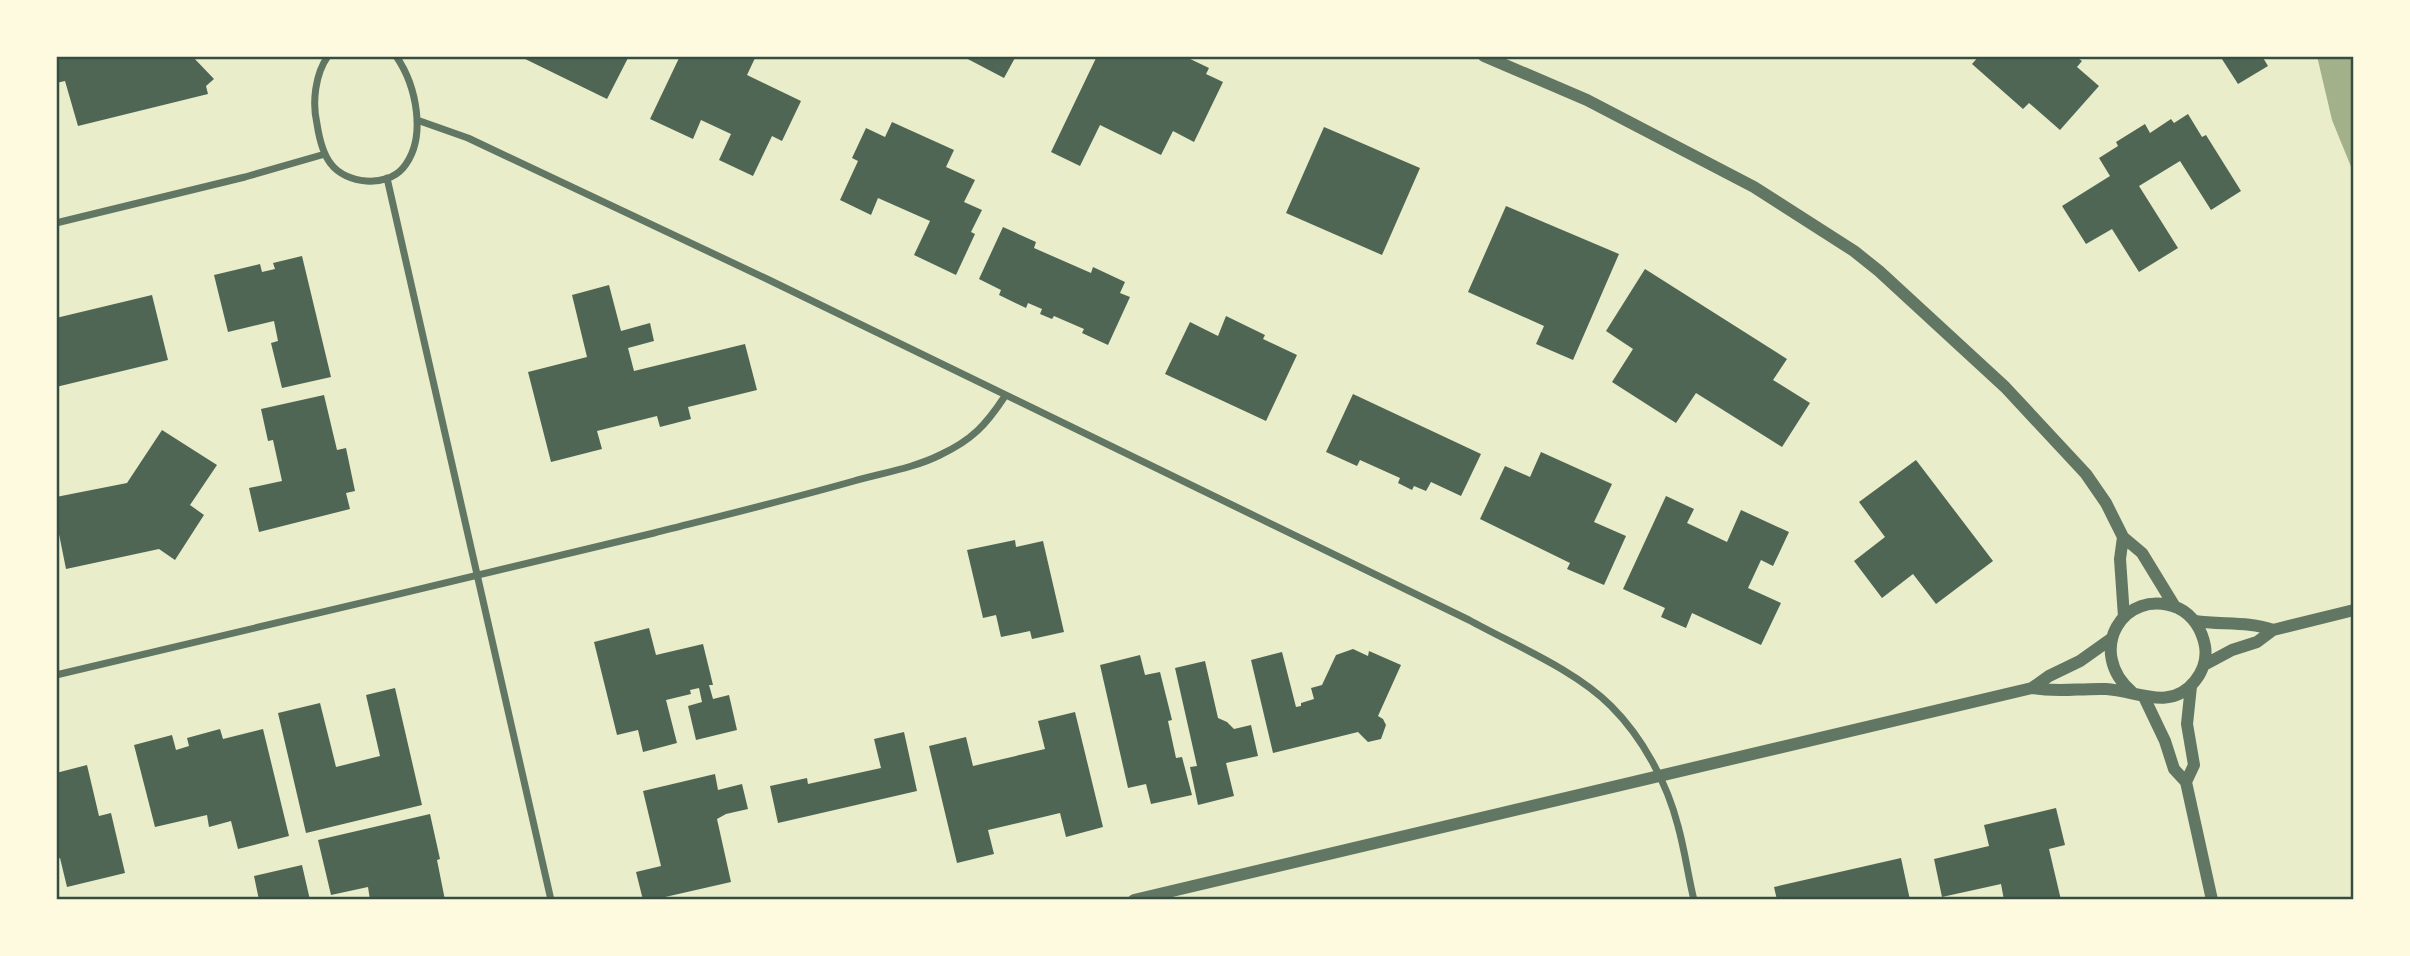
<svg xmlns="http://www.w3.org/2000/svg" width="2410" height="956" font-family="'Exo 2',sans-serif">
  <rect width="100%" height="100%" fill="#e9edc9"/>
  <path fill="#a3b18a" d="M2317,56h37v118l-22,-54z"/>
  <path fill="#4f6655" d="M56,56h136l22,23 -8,7 2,8 -130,32 -13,-45 -9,2z
    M519,56h110l-22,43z
    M680,56h76l-9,19 54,26 -19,40 -10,-5 -19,40 -34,-16 12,-26 -30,-14 -8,19 -43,-20z
    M962,56h54l-12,22z
    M1097,56h87l25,12 -3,6 17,8 -29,60 -21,-11 -12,24 -61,-30 -20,41 -29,-14z
    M1979,56h96l7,5 -5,6 22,19 -39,44 -31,-27 -6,6 -51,-45z
    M2220,56h42l6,10 -30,18z
    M2188,114l14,23 4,-2 35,56 -30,19 -31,-49 -41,25 39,62 -39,24 -27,-43 -26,15 -24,-38 48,-30 -11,-18 19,-12 -2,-4 29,-18 5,9 21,-14 3,4z
    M892,122l62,28 -8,17 29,13 -11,22 18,8 -11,22 4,2 -19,41 -42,-20 16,-34 -52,-23 -7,17 -31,-15 18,-39 -6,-3 14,-30 19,9z
    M1324,127l96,41 -38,87 -96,-42z
    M1506,206l113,48 -46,106 -37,-16 8,-18 -76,-34z
    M1003,227l33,15 -2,6 57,25 2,-6 32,15 -5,11 10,4 -22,48 -26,-12 2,-4 -30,-13 -2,3 -12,-5 2,-5 -14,-6 -2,5 -27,-13 2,-5 -22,-11z
    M302,256l29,121 -49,11 -11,-45 7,-2 -4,-20 -46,11 -14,-57 46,-11 2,8 13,-3 -2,-6z
    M1645,269l142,90 -14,21 37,23 -28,44 -86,-54 -20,30 -64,-41 21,-33 -27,-18z
    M609,285l12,46 29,-8 4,18 -26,7 6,23 111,-27 12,46 -69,17 3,12 -31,8 -3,-11 -60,15 5,18 -51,13 -23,-90 59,-15 -15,-62z
    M152,295l16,65 -112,27v-69z
    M1226,316l39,19 -2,4 34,16 -31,66 -101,-47 25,-52 28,14z
    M1353,394l128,60 -20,42 -30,-14 -5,9 -12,-5 -2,4 -14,-7 2,-5 -40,-18 -3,6 -31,-14z
    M324,395l13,55 9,-2 9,43 -9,2 4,16 -91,23 -10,-44 33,-7 -9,-41 -5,1 -7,-32z
    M162,430l55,35 -27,40 14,10 -29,45 -16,-11 -93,20 -10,-50v-22l71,-14z
    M1541,452l71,32 -18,38 32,14 -22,49 -37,-16 3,-6 -90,-44 25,-53 25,11z
    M1916,460l77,101 -57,43 -23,-30 -31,24 -28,-37 31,-24 -26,-35z
    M1666,496l28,13 -7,14 40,19 14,-32 48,22 -16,34 -12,-6 -13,28 33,15 -20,42 -69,-32 -6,15 -25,-11 4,-9 -42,-19z
    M1015,540l1,7 27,-6 21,91 -32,7 -2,-8 -29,6 -5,-22 -13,3 -16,-68z
    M649,628l7,27 47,-11 10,41h-4l4,14 16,-4 8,35 -41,10 -8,-34 14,-4 -3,-14 -9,2 1,4 -25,6 11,43 -34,9 -5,-22 -21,5 -23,-93z
    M1353,649l15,7 1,-5 32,14 -23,51 5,3 3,6 -5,14 -13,3 -10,-10 -85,21 -22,-93 31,-8 14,55 5,-1v-3l13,-4 -3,-11 11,-3 14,-30z
    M1140,655l5,20 15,-3 12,48 -4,1 8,37 6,-1 10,38 -41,9 -5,-20 -18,4 -28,-123z
    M1205,661l13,57 9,4 7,7 17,-4 7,31 -32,7 8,33 -36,9 -8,-38 7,-1 -22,-98z
    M395,688l27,117 -116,28 -28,-120 42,-10 16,64 44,-11 -14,-61z
    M1075,712l28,115 -37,10 -6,-24 -72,17 6,24 -37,9 -28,-117 37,-9 7,29 72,-17 -7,-28z
    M220,729l3,10 40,-10 26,107 -51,13 -7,-28 -22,6 -2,-12 -52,12 -21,-82 38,-10 4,15 13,-4 -2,-8z
    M904,732l13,59 -139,32 -8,-37 37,-8 1,6 73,-16 -7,-29z
    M87,765l12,51 12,-3 14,60 -58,14 -7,-29 -4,1v-86z
    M715,774l3,16 24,-6 6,25 -22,5 -9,5 14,63 -79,18h-9l-7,-28 25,-6 -18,-75z
    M2056,808l9,37 -16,4 12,51h-57l-3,-16 -59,13 -8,-38 55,-13 -5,-21z
    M430,814l10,45 -3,1 8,40h-75l-2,-13 -37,8 -13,-55z
    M1901,858l9,42h-133l-3,-13z
    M302,865l8,35h-51l-5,-24z"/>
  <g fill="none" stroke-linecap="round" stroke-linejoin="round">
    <path stroke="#617663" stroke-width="7" d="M328,56c-13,18 -16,47 -11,68 2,13 5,29 14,40 15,20 55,24 72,4 25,-30 13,-83 -7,-112
      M417,120l51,18 299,141 702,341c45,25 105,49 142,86 32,32 56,77 67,120 7,25 10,50 16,74
      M387,178l164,722
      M56,223l189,-46 80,-23
      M56,675c199,-47 399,-94 598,-142 67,-17 133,-33 200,-52 28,-8 60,-13 86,-26 32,-15 46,-30 65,-59"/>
    <path stroke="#617663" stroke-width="12" d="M1484,56l103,44 167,87 100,64 25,20 126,116 81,87 20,29 17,34 19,16 33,54
      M2123,537l-3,22 4,58
      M2195,621c26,4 53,0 78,9
      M2204,665l28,-15 25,-8 16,-12 81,-20
      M2032,688c27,5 47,0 74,1 32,2 64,23 89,-8 8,-10 12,-23 10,-35 -3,-16 -12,-31 -27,-38 -55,-22 -93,44 -46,84
      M2144,697l21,44 9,28 12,13 26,118
      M2186,782l8,-17 -7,-41 4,-38
      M1134,900l898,-212 17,-12 31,-15 31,-22"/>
  </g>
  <rect width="2410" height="956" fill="none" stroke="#fefae0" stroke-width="116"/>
  <rect x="58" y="58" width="2294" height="840" fill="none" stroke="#344e41" stroke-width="2.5"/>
</svg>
